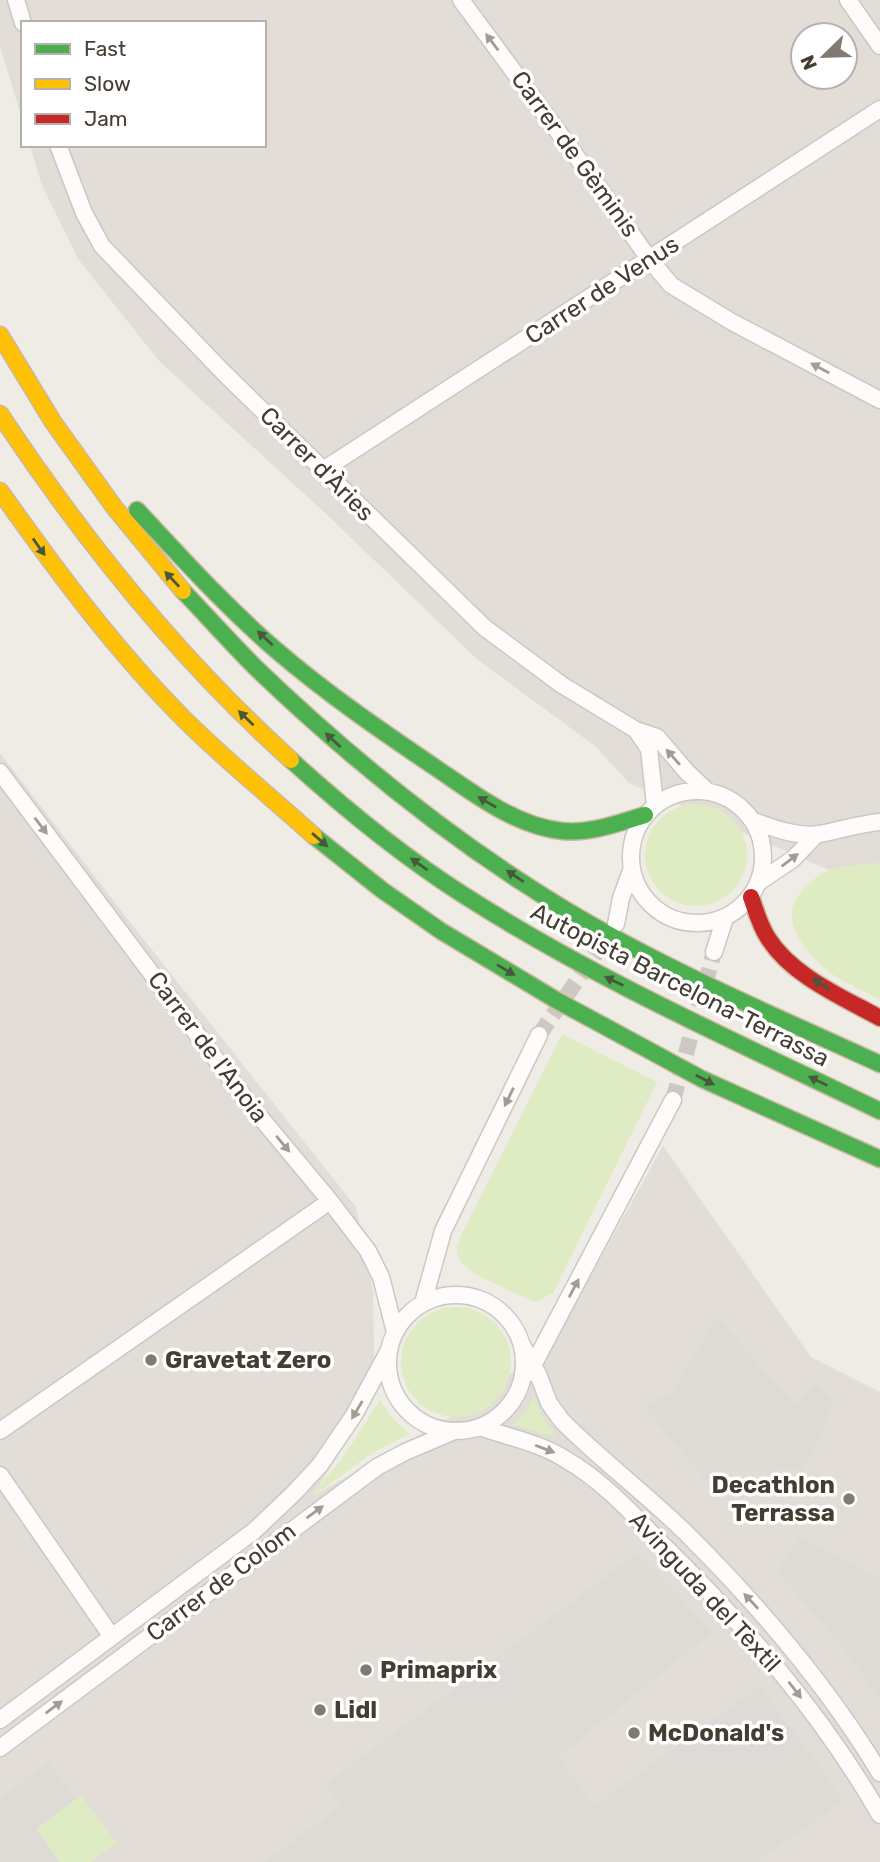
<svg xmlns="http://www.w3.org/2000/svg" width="880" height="1862" font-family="Rubik,sans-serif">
  <rect width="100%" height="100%" fill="#efece6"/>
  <path fill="#e2ddd7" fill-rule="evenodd" d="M0,0h880v863l-51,7 -200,-87 -34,-37 -117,-86 -156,-150 -162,-148 -82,-103 -37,-76 -11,-38h234v-122h-241v99l-23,-76zM803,35h42v42h-42z
    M0,753l126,164 230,290 17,85 1,62 -8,53 -53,89 168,-96 82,-74 100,-180 148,211 69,35v470h-880z"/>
  <path fill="#deebc3" d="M645 855a51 51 0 1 1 102 0a51 51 0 1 1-102 0Z
    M880,863v137c-15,-9 -38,-18 -52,-29 -25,-21 -54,-55 -22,-84 6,-6 13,-13 21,-16 15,-7 37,-6 53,-8z
    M562,1034l95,48 -104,211 -18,9c-16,-7 -60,-25 -71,-37 -6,-5 -8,-14 -7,-21z
    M401 1362a55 55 0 1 1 110 0a55 55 0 1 1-110 0Z
    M534,1395l8,21 14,21 -43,-12 13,-13z
    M380,1400l14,20 16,14 -38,19 -57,42 -1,-3 26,-30z
    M81,1795l36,48 -26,19h-31l-25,-33z"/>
  <path fill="#dedbd6" d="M717,1317l79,89 20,-23 19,17 -18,42 -16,28 -78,2 -15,11 -64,-76 28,-15z
    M799,1538l81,41v121l-36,-51 -67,-78z
    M638,1553l75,79 -155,125 36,49 166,-120 84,114 -88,62h-491l76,-56 -16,-22z
    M48,1762l28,37 -40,30 24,33h-60v-63z"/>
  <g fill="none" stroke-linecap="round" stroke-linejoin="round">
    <path stroke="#cdc9c2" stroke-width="16" stroke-dasharray="16 8" stroke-linecap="butt" d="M539,1035l74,-106
      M673,1100l41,-148"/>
    <defs>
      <path id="street" d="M16,0l7,23
        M461,0l126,171 63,89 21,25 61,37 148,78
        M848,0l32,46
        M58,145l26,68 18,33 122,127 261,255 77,57 74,45 21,7 29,34 21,20
        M323,470l557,-361
        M636,730l13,19 6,56
        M0,772l251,334 79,95 38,50 13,26 14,55
        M631 857a66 66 0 1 1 132 0a66 66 0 1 1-132 0Z
        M754,821c21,8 43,16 66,13 20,-4 39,-10 60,-12
        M759,882l34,-23 24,-25
        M616,924l5,-26 11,-30
        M714,952l11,-34
        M388 1363a68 68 0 1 1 136 0a68 68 0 1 1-136 0Z
        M423,1303l20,-72 96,-196
        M522,1345l16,29 11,29 13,18c41,41 87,75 127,115 73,73 138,149 191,237
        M529,1373l144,-273
        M480,1427c28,10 60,16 85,32 35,20 64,51 92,80 85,83 164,173 223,276
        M0,1431l330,-230
        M0,1475l112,162
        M0,1720l254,-189 40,-38 26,-28 34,-50 35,-65
        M0,1748l377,-281 28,-15 47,-20"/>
      <path id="fast" d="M137,510c45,48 89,97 139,140 51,44 107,82 163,120 37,25 77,56 123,61 28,3 56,-8 83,-16
        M183,591c24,25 48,52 73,77 101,97 211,185 332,255 94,54 194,96 292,141
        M291,760c54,49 110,95 171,134 132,85 277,149 418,217
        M314,836l68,54 59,41 115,69 146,79 178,80"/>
      <path id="slow" d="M0,335l53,87 61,85 69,84
        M0,414c84,127 178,244 291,346
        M0,491c56,79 115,159 184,228 41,41 87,78 130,117"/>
      <path id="jam" d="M751,897c5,14 9,29 17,41 24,38 74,59 112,80"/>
    </defs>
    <use href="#street" stroke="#cbc8c2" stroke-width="19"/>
    <use href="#fast" stroke="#cab89f" stroke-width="19"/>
    <use href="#slow" stroke="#cab89f" stroke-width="19"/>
    <use href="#jam" stroke="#cab89f" stroke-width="19"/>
    <use href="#street" stroke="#fdfcfb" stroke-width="16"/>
    <use href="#fast" stroke="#4caf50" stroke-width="16"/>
    <use href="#slow" stroke="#ffc107" stroke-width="16"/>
    <use href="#jam" stroke="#c62828" stroke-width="16"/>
  </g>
  <defs><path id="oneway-solid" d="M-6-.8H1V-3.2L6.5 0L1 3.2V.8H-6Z" transform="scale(1.75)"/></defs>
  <g fill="#a19c96">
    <use href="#oneway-solid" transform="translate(492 42) rotate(-127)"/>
    <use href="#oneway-solid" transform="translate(820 368) rotate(-152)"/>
    <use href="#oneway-solid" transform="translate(673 757) rotate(-131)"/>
    <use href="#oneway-solid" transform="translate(41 826) rotate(53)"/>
    <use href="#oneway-solid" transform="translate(790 860) rotate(-38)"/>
    <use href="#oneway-solid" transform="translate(509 1097) rotate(116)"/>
    <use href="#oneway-solid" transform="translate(283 1144) rotate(50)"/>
    <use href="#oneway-solid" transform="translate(574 1288) rotate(-62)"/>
    <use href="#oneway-solid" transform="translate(357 1410) rotate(121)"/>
    <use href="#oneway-solid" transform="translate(545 1449) rotate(21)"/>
    <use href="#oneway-solid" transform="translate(315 1512) rotate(-36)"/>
    <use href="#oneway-solid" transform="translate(751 1601) rotate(-133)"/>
    <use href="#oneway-solid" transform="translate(795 1690) rotate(52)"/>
    <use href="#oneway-solid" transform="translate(54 1707) rotate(-37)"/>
  </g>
  <g fill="#47593a">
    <use href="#oneway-solid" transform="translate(39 547) rotate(55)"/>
    <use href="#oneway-solid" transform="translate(172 579) rotate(-133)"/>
    <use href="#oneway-solid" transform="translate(265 638) rotate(-137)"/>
    <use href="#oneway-solid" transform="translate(246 718) rotate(-136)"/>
    <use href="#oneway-solid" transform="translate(333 740) rotate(-137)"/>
    <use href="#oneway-solid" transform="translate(487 802) rotate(-150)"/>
    <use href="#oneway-solid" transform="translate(320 840) rotate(41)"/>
    <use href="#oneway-solid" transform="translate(419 864) rotate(-145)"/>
    <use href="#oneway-solid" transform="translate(515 876) rotate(-146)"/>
    <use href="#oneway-solid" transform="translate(506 970) rotate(31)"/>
    <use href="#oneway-solid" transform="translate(614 981) rotate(-154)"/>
    <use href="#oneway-solid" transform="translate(821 984) rotate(-147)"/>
    <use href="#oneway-solid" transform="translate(705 1080) rotate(28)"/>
    <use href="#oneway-solid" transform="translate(818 1081) rotate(-154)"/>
  </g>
  <g fill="#807a71" stroke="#fff" stroke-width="2.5">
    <circle cx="151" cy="1360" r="7"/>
    <circle cx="849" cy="1499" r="7"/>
    <circle cx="366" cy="1670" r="7"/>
    <circle cx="320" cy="1710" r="7"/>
    <circle cx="634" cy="1733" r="7"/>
  </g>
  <g text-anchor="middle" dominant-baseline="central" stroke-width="7" stroke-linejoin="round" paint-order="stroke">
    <g font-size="24" fill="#453c32" stroke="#fff">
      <text transform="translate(575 154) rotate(54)">Carrer de Gèminis</text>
      <text transform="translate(602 290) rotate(-33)">Carrer de Venus</text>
      <text transform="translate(317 464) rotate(45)">Carrer d'Àries</text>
      <text transform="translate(680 985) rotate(27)">Autopista Barcelona-Terrassa</text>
      <text transform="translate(208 1047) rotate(53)">Carrer de l'Anoia</text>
      <text transform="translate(221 1582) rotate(-37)">Carrer de Colom</text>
      <text transform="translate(705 1592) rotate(47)">Avinguda del Tèxtil</text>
    </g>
    <g font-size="24" font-weight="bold" fill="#453c32" stroke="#fff" text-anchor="start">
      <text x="165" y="1360">Gravetat Zero</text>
      <text x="835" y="1485" text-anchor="end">Decathlon<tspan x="835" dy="28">Terrassa</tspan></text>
      <text x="380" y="1670">Primaprix</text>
      <text x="334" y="1710">Lidl</text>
      <text x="648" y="1733">McDonald's</text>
    </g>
  </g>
  <rect x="21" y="21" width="245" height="126" fill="#ffffff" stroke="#b5b1ad" stroke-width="2"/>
  <rect x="35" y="44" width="35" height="10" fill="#4caf50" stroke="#b5b1ad" stroke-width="2"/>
  <text x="84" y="56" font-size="21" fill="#453c32">Fast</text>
  <rect x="35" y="79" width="35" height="10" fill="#ffc107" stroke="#b5b1ad" stroke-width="2"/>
  <text x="84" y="91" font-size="21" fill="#453c32">Slow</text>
  <rect x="35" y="114" width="35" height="10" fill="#c62828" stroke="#b5b1ad" stroke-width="2"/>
  <text x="84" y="126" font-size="21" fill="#453c32">Jam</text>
  <g transform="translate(824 56) rotate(247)"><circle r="33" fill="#ffffff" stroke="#b5b1ad" stroke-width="2"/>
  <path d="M0-5L12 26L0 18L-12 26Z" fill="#807a71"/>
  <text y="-10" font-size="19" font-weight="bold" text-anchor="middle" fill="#453c32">N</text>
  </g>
</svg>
